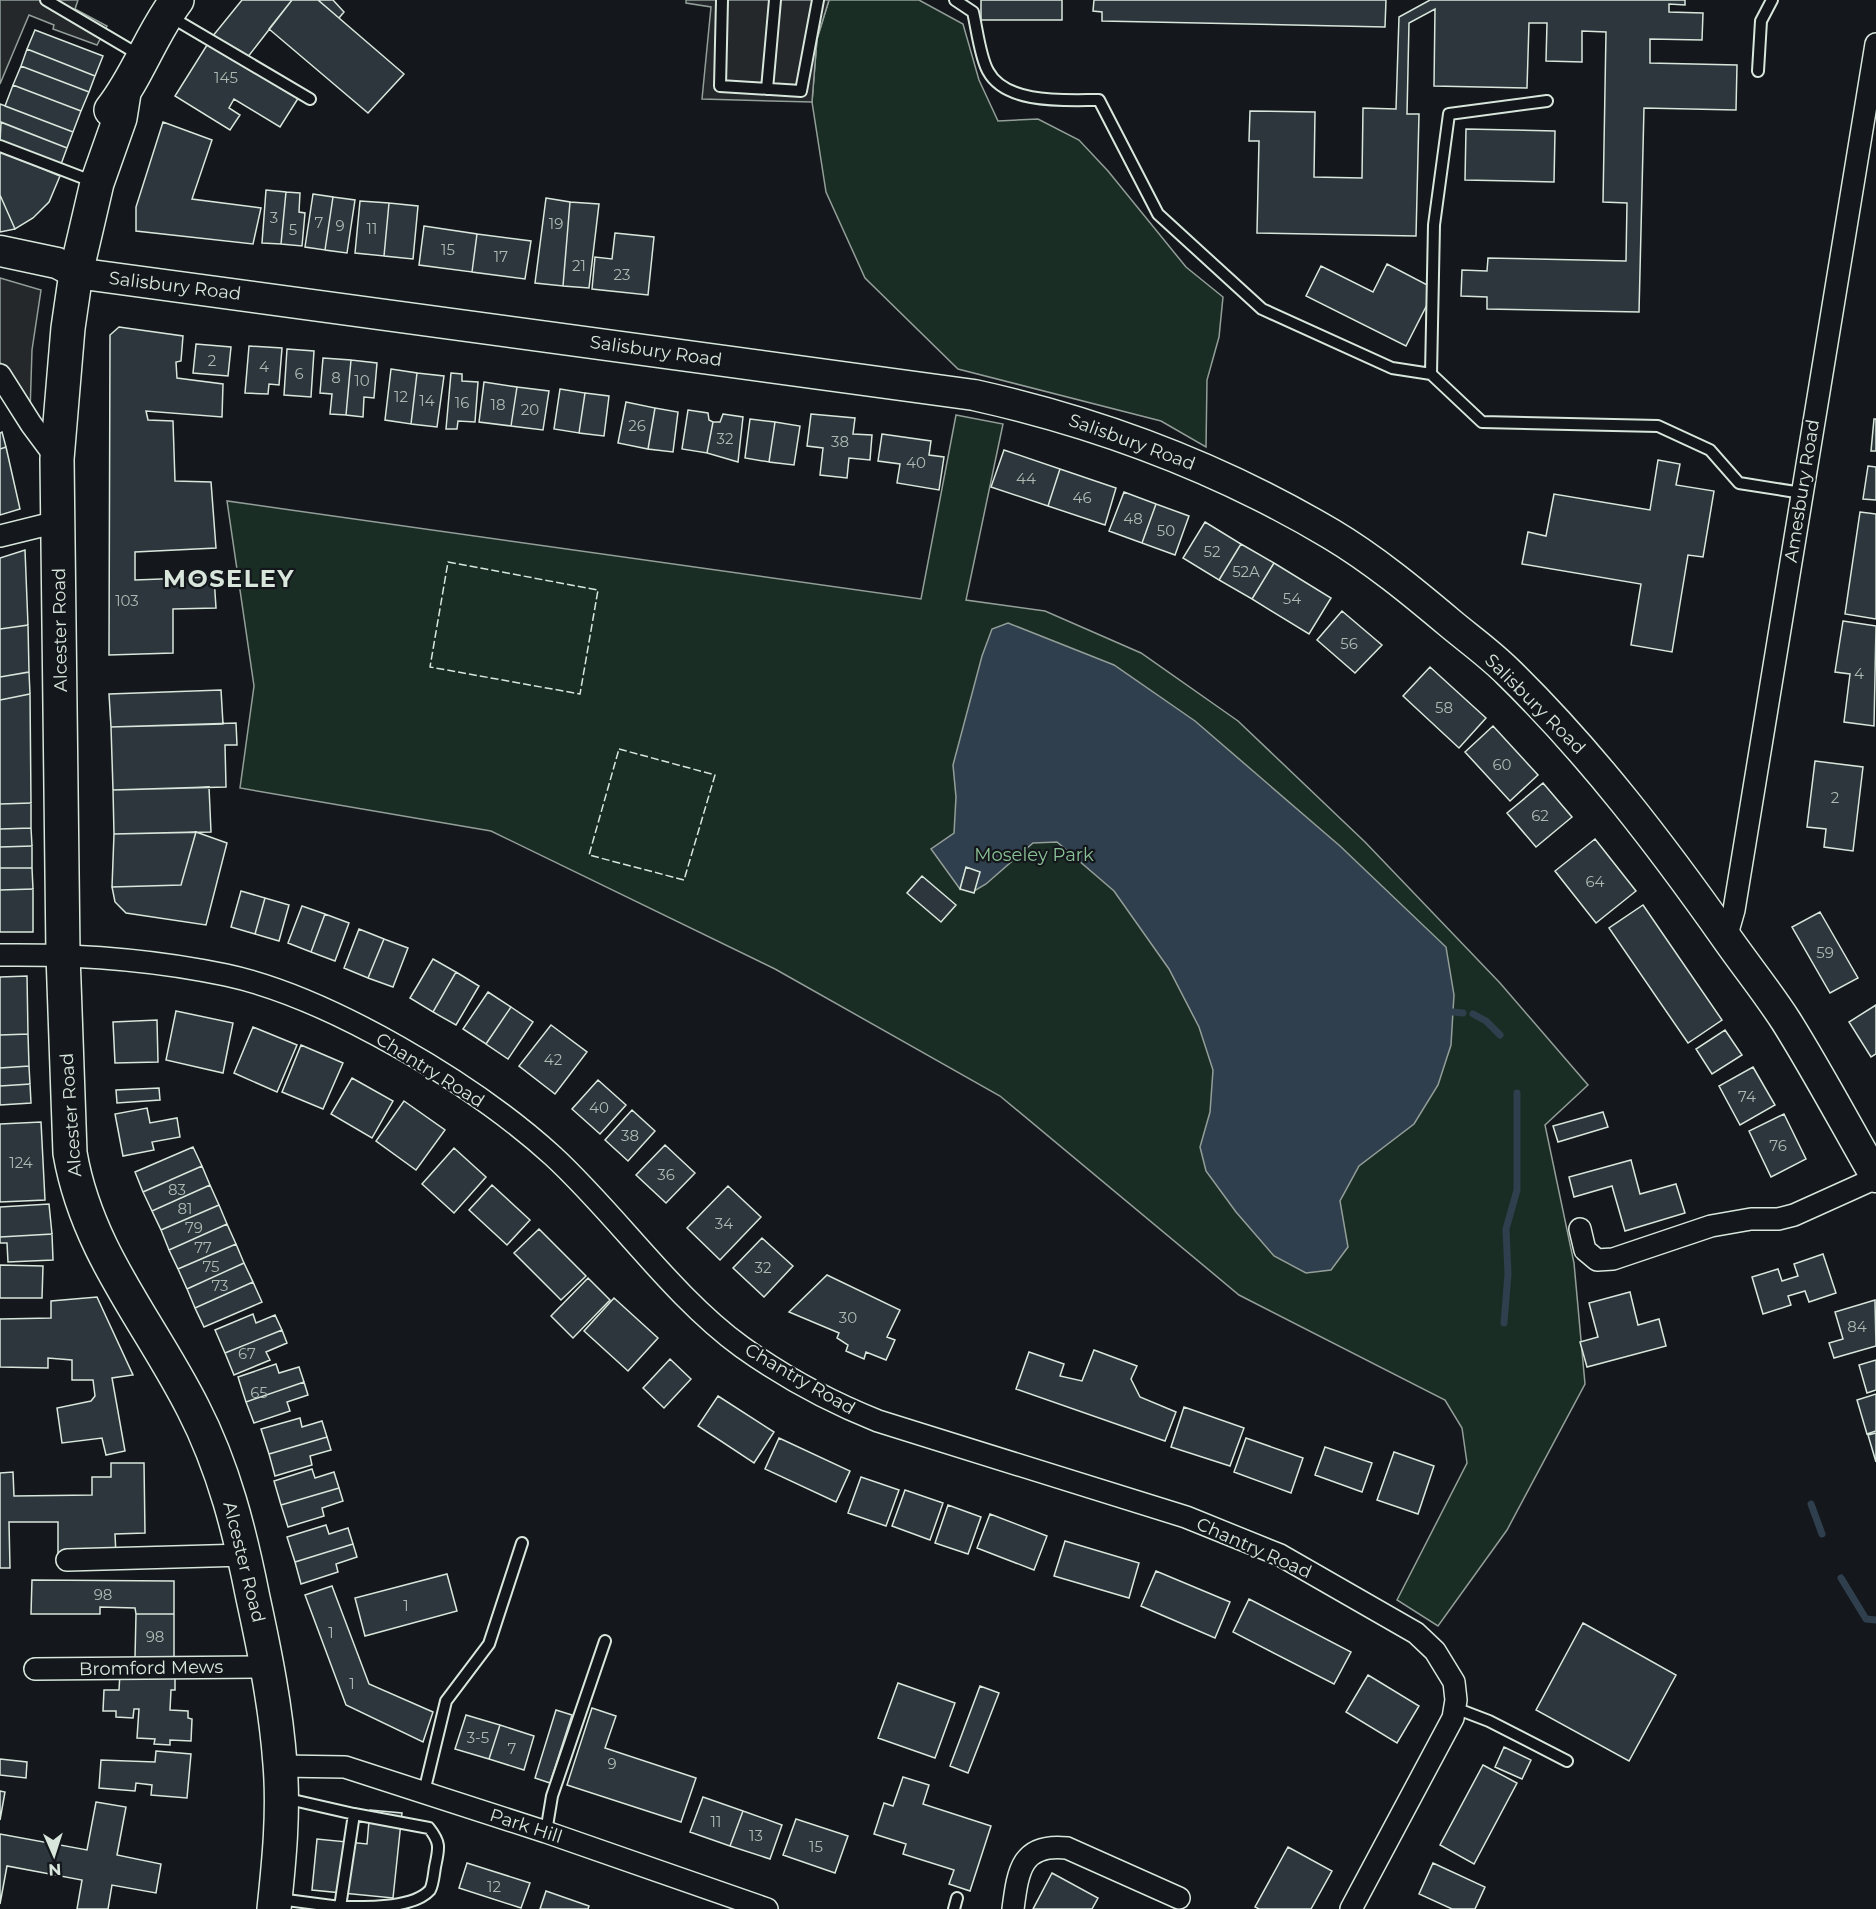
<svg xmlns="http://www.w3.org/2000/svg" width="1876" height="1909" font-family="Montserrat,sans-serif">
  <rect width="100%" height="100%" fill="#14181c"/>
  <path fill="#1a2d24" stroke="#939e99" stroke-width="1.5" d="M829,0h90l44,24 16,56 19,41 40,-2 41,21 29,31 78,96 37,30 -4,40 -12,43 -1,67 -45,-26 -203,-52 -93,-91 -39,-86 -14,-90 5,-63z
    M956,415l47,9 -37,176 79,11 96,42 97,68 127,121 135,141 88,102 -43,40 29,138 11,121 -78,146 -69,96 -41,-26 70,-137 -5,-35 -17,-28 -206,-105 -239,-199 -225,-127 -284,-138 -251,-43 14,-102 -27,-185 694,98z"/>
  <path fill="#24282b" stroke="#939e99" stroke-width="1.5" d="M0,0h78l-3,9 32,17 -10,19 -44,-16 1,-4 -25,-10 -29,69z
    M686,0h143l-12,39 -5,63 -110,-3 9,-92 -25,-4z
    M0,278l41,12 -9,60 -2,63 -30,-51z"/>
  <path fill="#2f3f4d" stroke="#939e99" stroke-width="1.5" d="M1008,623l106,42 81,56 145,125 106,101 8,48 -3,50 -13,40 -24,39 -55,42 -19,35 8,46 -17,23 -25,3 -32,-17 -38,-44 -30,-41 -6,-24 10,-35 3,-42 -14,-43 -30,-58 -55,-78 -57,-49 -24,1 -47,41 -12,7 6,-19 -14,-4 -6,21 -29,-40 23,-16 2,-36 -3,-32 29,-109 10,-27z"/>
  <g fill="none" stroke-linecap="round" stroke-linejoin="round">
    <path stroke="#2f3f4d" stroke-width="7" d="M1453,1012l10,1
      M1473,1014l13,7 14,14
      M1504,1323l4,-49 -2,-45 11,-39v-97
      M1811,1504l11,30
      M1841,1578l25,41 10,1"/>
  </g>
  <path fill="#2c363c" stroke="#d8e6dc" stroke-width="1.5" d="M242,0h50l-45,58 -35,-21z
    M292,0h26l86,74 -36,39 -99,-84z
    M318,0h15l11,12 -5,6z
    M981,0h81v20h-81z
    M1094,0h292l-1,27 -283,-6v-9l-9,-1z
    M1430,0h255v5l-16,-1v8l34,1 -1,27 -52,-1v24l87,2 -1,45 -92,-2 -5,204 -152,-3v-12l-26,-1 1,-26 25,1 1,-13 138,3 1,-58 -24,-1 3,-170 -24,-1v31l-36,-1 1,-38h-18l-2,65 -93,-2 1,-77 -26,14 -2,91h12l-3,122 -159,-3 2,-92h-10l1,-30 65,1 -1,65 48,1 1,-70 33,1 3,-92z
    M35,30l68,26 -8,20 -68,-27z
    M212,37l87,60 -19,30 -46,-28 -5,9 11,7 -10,15 -55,-34z
    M27,49l68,27 -6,16 -68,-26z
    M21,66l68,26 -8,19 -68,-26z
    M13,85l68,26 -8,21 -68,-26z
    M0,104l73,28 -6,16 -67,-26z
    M1,122l66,26 -7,19 -60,-24z
    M163,122l49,18 -20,59 69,9 -8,36 -117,-13v-24z
    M1466,129l89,2 -1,51 -89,-2z
    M0,151l60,25 -11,26 -16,16 -18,11 -15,-34z
    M266,190l20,2 -5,52 -19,-1z
    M286,192l14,1 -1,19 6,1 -3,33 -21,-2z
    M313,194l20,3 -8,53 -20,-3z
    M0,195l15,34 -15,3z
    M333,197l22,3 -8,53 -22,-3z
    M546,198l24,4 -7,84 -28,-3z
    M360,201l29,2 -5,53 -29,-3z
    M570,202l29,2 -10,84 -26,-2z
    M389,203l29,3 -5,53 -29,-3z
    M424,226l53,8 -5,38 -53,-7z
    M615,233l39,4 -6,58 -56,-6 3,-32 17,2z
    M477,234l54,7 -6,38 -53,-7z
    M1387,264l48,25 -29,57 -100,-50 15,-30 52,26z
    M119,327l64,9 -2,25 -5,1 1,16 46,6 -1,33 -76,-6 2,9 25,1 2,60 36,1 5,66 -81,4v28l79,-3 2,31 -43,1v44l-64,2 1,-320z
    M196,344l35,3 -3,29 -35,-3z
    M249,346l33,2 -3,37 -10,-1 -1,10 -23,-1z
    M287,349l27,2 -3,46 -27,-2z
    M323,358l28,2 -5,55 -16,-1 2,-20 -12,-1z
    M351,360l26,3 -3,35 -10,-1 -1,20 -17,-2z
    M391,369l26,4 -6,51 -26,-4z
    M417,373l27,3 -7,51 -26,-3z
    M451,373l11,1v7l16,1 -3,40 -17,-1 -1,8h-11z
    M484,382l33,5 -6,39 -32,-4z
    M517,387l32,4 -6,39 -32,-4z
    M560,389l25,4 -6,40 -25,-4z
    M585,393l24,3 -5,40 -25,-3z
    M626,402l29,6 -7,41 -30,-6z
    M655,408l23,4 -5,40 -25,-3z
    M688,410l20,3 1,7 4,2 -6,31 -25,-4z
    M723,414l20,3 -5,45 -31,-9 6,-31h7z
    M811,414l44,4 -2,16 19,1 -2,25 -21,-2 -2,20 -27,-3 3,-27 -16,-2z
    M750,419l25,3 -6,40 -24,-4z
    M1874,419h2v32h-5z
    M775,422l25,4 -6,39 -25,-3z
    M2,432l4,15 -6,2v-16z
    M882,434l49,7 -2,14 15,2 -5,33 -42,-7 3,-19 -22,-3z
    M6,447l14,62 -20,6v-66z
    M1004,450l56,19 -12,37 -57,-19z
    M1658,460l22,4 -4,21 38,6 -11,66 -15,-2 -16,97 -41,-7 10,-61 -119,-20 6,-32 18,4 8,-42 96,16z
    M1868,466l8,1v33l-13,-1z
    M1060,469l56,19 -11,37 -57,-19z
    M1124,492l32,12 -14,39 -33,-12z
    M1156,504l33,12 -14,39 -33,-12z
    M1860,512l16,2v105l-31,-5z
    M1205,522l36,22 -22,36 -36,-22z
    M1241,544l33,19 -22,36 -33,-19z
    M25,550l3,75 -28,4v-71z
    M1274,563l57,35 -22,36 -57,-35z
    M1342,611l40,34 -27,28 -38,-33z
    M1843,621l33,5 -2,100 -30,-4 6,-48 -15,-2z
    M28,625l1,47 -29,5v-48z
    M1430,667l56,51 -27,30 -56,-52z
    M29,672l1,22 -30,6v-23z
    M221,690l2,34 -112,3 -2,-33z
    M30,694l1,109 -31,1v-104z
    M236,723l1,22h-12l1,42 -113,3 -2,-63z
    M1493,726l45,49 -28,26 -45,-49z
    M1815,761l48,6 -10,84 -29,-4 2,-18 -19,-2z
    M1543,783l29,34 -36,30 -29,-34z
    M209,787l2,45 -97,2 -1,-44z
    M31,803v25l-31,1v-25z
    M31,828l1,18 -32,1v-18z
    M196,832l31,11 -21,82 -80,-12 -11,-11 -3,-15 69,-2z
    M196,832l-15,53 -69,2 2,-53z
    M1595,839l41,52 -40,32 -41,-52z
    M32,846v22h-32v-21z
    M966,867l14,5 -6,21 -14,-4z
    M0,868h32l1,21 -33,1z
    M922,876l34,29 -15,17 -34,-29z
    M33,889v43h-33v-42z
    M241,891l24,7 -10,36 -24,-7z
    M265,898l24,7 -10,36 -24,-7z
    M1643,905l79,115 -34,23 -79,-115z
    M302,906l23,8 -14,38 -23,-9z
    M1820,912l38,66 -28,15 -38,-66z
    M325,914l24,9 -14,38 -24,-9z
    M359,929l25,10 -16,39 -24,-10z
    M384,939l24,9 -15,39 -25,-9z
    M433,959l23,13 -23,40 -23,-14z
    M456,972l23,14 -23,39 -23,-13z
    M27,976l1,58 -28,1v-58z
    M488,992l23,15 -25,37 -23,-15z
    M1876,1005v49l-5,3 -22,-35z
    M511,1007l22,15 -25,37 -22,-15z
    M176,1011l57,12 -10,50 -57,-13z
    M157,1020l1,42 -43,1 -2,-41z
    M551,1025l36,27 -32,42 -36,-28z
    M253,1027l44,18 -20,47 -43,-19z
    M1725,1030l17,25 -30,19 -16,-25z
    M28,1034l1,32 -29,2v-33z
    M301,1045l42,18 -20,46 -41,-17z
    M29,1066l1,18 -30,2v-18z
    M1753,1067l22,38 -35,20 -21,-39z
    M352,1078l41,23 -21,37 -41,-24z
    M598,1080l28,25 -26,29 -28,-25z
    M30,1084l1,19 -31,2v-19z
    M159,1088l1,12 -43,3 -1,-13z
    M404,1101l41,29 -29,40 -40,-29z
    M147,1108l3,15 27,-5 3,19 -28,5 2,8 -31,6 -8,-42z
    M632,1110l23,21 -27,30 -23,-21z
    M1603,1112l5,15 -50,15 -5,-16z
    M1784,1114l22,45 -35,18 -22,-46z
    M41,1122l4,78 -45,2v-78z
    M665,1145l30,28 -29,30 -30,-28z
    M193,1147l9,19 -59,26 -8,-20z
    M454,1148l32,29 -32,36 -32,-29z
    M1631,1160l9,34 36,-10 9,29 -60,18 -13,-45 -38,11 -5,-20z
    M202,1166l8,19 -58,26 -9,-19z
    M210,1185l9,20 -58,25 -9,-19z
    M492,1185l38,35 -23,25 -38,-35z
    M728,1186l33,31 -41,43 -33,-32z
    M49,1204l3,30 -52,3v-30z
    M219,1205l8,19 -58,26 -8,-20z
    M227,1224l9,20 -58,25 -9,-19z
    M539,1229l47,47 -25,24 -47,-47z
    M52,1234l1,26 -45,2 -1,-19h-7v-6z
    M762,1238l31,28 -29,31 -31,-29z
    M236,1244l8,19 -57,26 -9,-20z
    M1823,1254l13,39 -27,9 -4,-11 -17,5 3,9 -28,9 -11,-37 26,-8 4,12 16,-5 -4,-12z
    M244,1263l9,19 -58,26 -8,-19z
    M0,1265l43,1 -1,32h-42z
    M827,1275l73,35 -13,27 8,3 -9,20 -20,-8 -2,7 -18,-8 2,-6 -11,-7 2,-5 -50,-21z
    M588,1278l22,22 -37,38 -22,-22z
    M253,1282l9,20 -58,25 -9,-19z
    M1630,1292l8,33 21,-6 7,27 -79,21 -7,-25 18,-5 -9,-34z
    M97,1297l36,78 -21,3 13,73 -19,4 -4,-17 -40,5 -5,-35 34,-7 4,-5 -2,-16h-21v-20l-24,-2v10l-48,-1v-48l51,-1v-17z
    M614,1298l44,40 -30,33 -44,-40z
    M1875,1300l1,46 -42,12 -5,-15 14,-4 -8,-27z
    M253,1314l3,9 19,-8 7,15 -57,23 -10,-23z
    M282,1330l5,13 -21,9 4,8 -36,15 -9,-22z
    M1094,1350l43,16 -6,13 9,18 36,15 -11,29 -149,-52 13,-37 35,12 -4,12 22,5z
    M670,1359l21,20 -27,29 -21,-20z
    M1876,1360v30l-9,3 -8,-28z
    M276,1364l3,9 20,-6 5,15 -58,20 -8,-25z
    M304,1382l4,13 -21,7 3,9 -36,12 -8,-21z
    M1876,1394v37l-9,3 -10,-34z
    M718,1396l56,36 -20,31 -56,-37z
    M1184,1407l60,21 -14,38 -59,-19z
    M300,1418l2,9 20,-6 5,16 -58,17 -8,-25z
    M1876,1433v29l-8,-27z
    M327,1437l4,13 -21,6 2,9 -37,11 -6,-22z
    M779,1438l71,33 -14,31 -71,-33z
    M1246,1438l57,20 -12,35 -57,-21z
    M1325,1447l47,16 -10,29 -47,-17z
    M1394,1452l40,14 -16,48 -41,-14z
    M111,1463h33l1,70 -30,1 1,21h-58v-33h-49l1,46h-10v-95l13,-1 1,24 78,-1v-18h19z
    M312,1469l3,9 19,-6 5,16 -58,17 -7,-24z
    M861,1477l38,13 -13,36 -38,-13z
    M339,1488l4,13 -21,7 2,8 -36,11 -7,-22z
    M905,1490l38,13 -13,37 -38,-14z
    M948,1505l33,12 -13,37 -33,-11z
    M990,1514l57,22 -13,34 -57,-22z
    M326,1525l3,9 19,-6 5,16 -58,18 -8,-25z
    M1065,1541l74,22 -10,35 -75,-22z
    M353,1544l4,13 -21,7 2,8 -37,12 -6,-22z
    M1156,1571l74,31 -15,36 -74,-32z
    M447,1574l10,37 -92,25 -10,-38z
    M32,1580l142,1v33h-38l-1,-6 -35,-1v7h-69z
    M332,1586l37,98 64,28 -10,30 -77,-37 -41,-110z
    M1249,1599l102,53 -17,32 -101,-52z
    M136,1614h38v44h-39z
    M1583,1623l93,52 -47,86 -93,-51z
    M120,1673l55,3v14h-4l-1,20 18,1v7l4,1 -1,22 -21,-1v5l-16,-1 1,-5 -18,-1 2,-29h-5l-1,9 -17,-1v-6h-13l1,-21h15z
    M1368,1675l51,31 -22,37 -51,-31z
    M898,1683l57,20 -20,55 -57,-20z
    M980,1686l19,7 -31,80 -18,-7z
    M592,1708l24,8 -11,32 91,30 -15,44 -114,-37z
    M556,1710l16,5 -22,68 -15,-5z
    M466,1715l34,10 -11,34 -34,-10z
    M500,1725l34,11 -10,34 -35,-11z
    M1504,1747l27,13 -9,19 -27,-12z
    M156,1751l35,3 -4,44 -36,-3 1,-10 -16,-2 -1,8 -36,-3 2,-28 54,2z
    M0,1759l27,3 -1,16 -26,-3z
    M1483,1765l34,18 -43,81 -34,-19z
    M903,1777l26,8 -6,19 68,22 -21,65 -21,-7 5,-14 -51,-16 3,-10 -32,-10 10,-31 9,3z
    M0,1791l5,1 -5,28z
    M703,1797l40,14 -13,35 -40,-14z
    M96,1802l30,5 -9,48 44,9 -5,29 -44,-8 -4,24h-31l5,-29 -75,-14 -7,38v-70l87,16z
    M370,1810l32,3 -9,85 -81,-8 5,-51 50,5z
    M743,1811l39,14 -12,34 -40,-13z
    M796,1819l52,17 -13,37 -52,-18z
    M1288,1847l44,24 -21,38h-52l-4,-2z
    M467,1863l63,20 -9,25 -62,-20z
    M1433,1863l52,24 -10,22h-23l-33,-15z
    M1052,1873l46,25 -6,11h-59z
    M546,1891l43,15 -1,3h-48z"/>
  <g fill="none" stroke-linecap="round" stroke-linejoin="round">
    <defs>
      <path id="lane" d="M46,0l95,56
        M722,0l-2,86 81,5 17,-91
        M955,0l18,12c4,17 7,45 15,59 18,34 79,29 111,29l59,114 104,95 130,59 39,6 51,48 176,4 52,24 29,33 63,10
        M171,17l139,82
        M1758,71l3,-50 11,-21
        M767,89l8,-89
        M0,146l94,36
        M1431,374l3,-149 15,-111 98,-13
        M1455,1708l34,13 78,40
        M424,1792l22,-91 43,-57 33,-101
        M546,1832l6,-36 53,-155
        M279,1899l61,8 14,-93 -70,-16
        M340,1907c25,0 73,2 90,-17 3,-5 4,-17 5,-23 4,-19 6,-24 -6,-39l-75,-14
        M954,1909l3,-11"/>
      <path id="street" d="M0,375l31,49 26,35
        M0,536l57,-14
        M1726,938l8,-28 142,-866
        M0,955c76,-1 151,4 226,20 103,22 249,110 327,181 64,59 119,140 189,191 42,30 88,55 136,74l308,96 94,38 136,78 19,18 19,31 2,18 -3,18 -102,191
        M1580,1229l5,21 12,10 16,-1 98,-33 40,-7h27l16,-4 82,-37
        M67,1560l178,-5
        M35,1669l233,-2
        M281,1766l64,1 201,65 221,77
        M1013,1909c5,-38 8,-66 54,-61l112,50"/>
      <path id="secondary" d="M0,251l57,12 19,10 898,122c126,28 246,73 357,139 42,25 82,58 120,90 18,15 39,30 57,48 83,81 153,173 220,268 19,27 40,53 58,81 32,51 60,104 90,156"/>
      <path id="highway" d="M124,93l-4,25 -23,65 -21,90 -8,55 -11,131 6,495 7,199c17,99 79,168 123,255 31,60 47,125 60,190 12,55 23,110 27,166 4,48 -1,98 -6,145
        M111,110c27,-34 40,-76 66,-110"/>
    </defs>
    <use href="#lane" stroke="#d8e6dc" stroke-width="14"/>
    <use href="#street" stroke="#d8e6dc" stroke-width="24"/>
    <use href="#secondary" stroke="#d8e6dc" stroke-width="33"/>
    <use href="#highway" stroke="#d8e6dc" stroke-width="36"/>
    <use href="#lane" stroke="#14181c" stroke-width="10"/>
    <use href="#street" stroke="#14181c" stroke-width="21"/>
    <use href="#secondary" stroke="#14181c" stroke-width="30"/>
    <use href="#highway" stroke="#14181c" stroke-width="33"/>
    <path stroke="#d8e6dc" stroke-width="1.5" stroke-dasharray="8 3" stroke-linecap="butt" d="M448,562l150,28 -18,104 -150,-27z
      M619,749l96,26 -31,105 -95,-25z"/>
  </g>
  <g text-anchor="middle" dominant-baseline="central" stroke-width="4.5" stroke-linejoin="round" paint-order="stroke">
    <g font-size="15" fill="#adbab4">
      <text x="226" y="77">145</text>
      <text x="274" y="217">3</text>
      <text x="319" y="222">7</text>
      <text x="556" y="223">19</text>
      <text x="340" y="225">9</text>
      <text x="372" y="228">11</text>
      <text x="293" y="229">5</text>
      <text x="448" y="249">15</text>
      <text x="501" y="256">17</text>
      <text x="579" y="265">21</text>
      <text x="622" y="274">23</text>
      <text x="212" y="360">2</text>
      <text x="264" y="366">4</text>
      <text x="299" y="373">6</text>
      <text x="336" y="377">8</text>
      <text x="362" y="380">10</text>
      <text x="401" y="396">12</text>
      <text x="427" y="400">14</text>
      <text x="462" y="402">16</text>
      <text x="498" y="404">18</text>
      <text x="530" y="409">20</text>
      <text x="637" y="425">26</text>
      <text x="725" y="438">32</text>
      <text x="840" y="441">38</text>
      <text x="916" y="462">40</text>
      <text x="1026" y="478">44</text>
      <text x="1082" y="497">46</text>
      <text x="1133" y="518">48</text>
      <text x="1166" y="530">50</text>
      <text x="1212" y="551">52</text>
      <text x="1246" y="571">52A</text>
      <text x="1292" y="598">54</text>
      <text x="127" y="600">103</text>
      <text x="1349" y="643">56</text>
      <text x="1859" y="673">4</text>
      <text x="1444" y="707">58</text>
      <text x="1502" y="764">60</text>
      <text x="1835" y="797">2</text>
      <text x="1540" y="815">62</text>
      <text x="1595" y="881">64</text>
      <text x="1825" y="952">59</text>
      <text x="553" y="1059">42</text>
      <text x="1747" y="1096">74</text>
      <text x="599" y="1107">40</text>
      <text x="630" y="1135">38</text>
      <text x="1778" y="1145">76</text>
      <text x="21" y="1162">124</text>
      <text x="666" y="1174">36</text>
      <text x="177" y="1189">83</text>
      <text x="185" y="1208">81</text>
      <text x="724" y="1223">34</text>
      <text x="194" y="1227">79</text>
      <text x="203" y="1247">77</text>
      <text x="211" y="1266">75</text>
      <text x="763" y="1267">32</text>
      <text x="220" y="1285">73</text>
      <text x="848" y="1317">30</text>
      <text x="1857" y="1326">84</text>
      <text x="247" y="1353">67</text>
      <text x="259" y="1392">65</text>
      <text x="103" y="1594">98</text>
      <text x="406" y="1605">1</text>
      <text x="331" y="1632">1</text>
      <text x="155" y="1636">98</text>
      <text x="352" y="1683">1</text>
      <text x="478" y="1737">3-5</text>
      <text x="512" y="1748">7</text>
      <text x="612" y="1763">9</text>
      <text x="716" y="1821">11</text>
      <text x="756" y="1835">13</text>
      <text x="816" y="1846">15</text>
      <text x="494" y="1886">12</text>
    </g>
    <g font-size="18" fill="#d8e6dc" stroke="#14181c">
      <text transform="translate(175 286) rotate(7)">Salisbury Road</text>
      <text transform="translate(656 351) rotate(8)">Salisbury Road</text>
      <text transform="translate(1132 442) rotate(20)">Salisbury Road</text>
      <text transform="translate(1802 491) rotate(-81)">Amesbury Road</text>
      <text transform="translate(60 630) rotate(-91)">Alcester Road</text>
      <text transform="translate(1535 704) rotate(45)">Salisbury Road</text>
      <text transform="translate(430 1070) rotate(32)">Chantry Road</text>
      <text transform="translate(71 1115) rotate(-94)">Alcester Road</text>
      <text transform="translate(800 1379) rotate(30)">Chantry Road</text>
      <text transform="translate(1254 1548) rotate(24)">Chantry Road</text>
      <text transform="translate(244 1562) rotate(76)">Alcester Road</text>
      <text transform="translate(151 1668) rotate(-1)">Bromford Mews</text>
      <text transform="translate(526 1826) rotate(18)">Park Hill</text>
    </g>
    <g font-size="18" fill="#8ac095" stroke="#14181c">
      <text x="1034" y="855">Moseley Park</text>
    </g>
    <g font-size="24" font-weight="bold" letter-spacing="1.5" fill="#d8e6dc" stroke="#14181c">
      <text x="229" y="578">MOSELEY</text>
    </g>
  </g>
  <g transform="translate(54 1855) rotate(177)" stroke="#14181c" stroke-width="4.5" paint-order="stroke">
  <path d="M0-4.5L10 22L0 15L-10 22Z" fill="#d8e6dc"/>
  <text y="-9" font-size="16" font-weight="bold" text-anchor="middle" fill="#d8e6dc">N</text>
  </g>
</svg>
